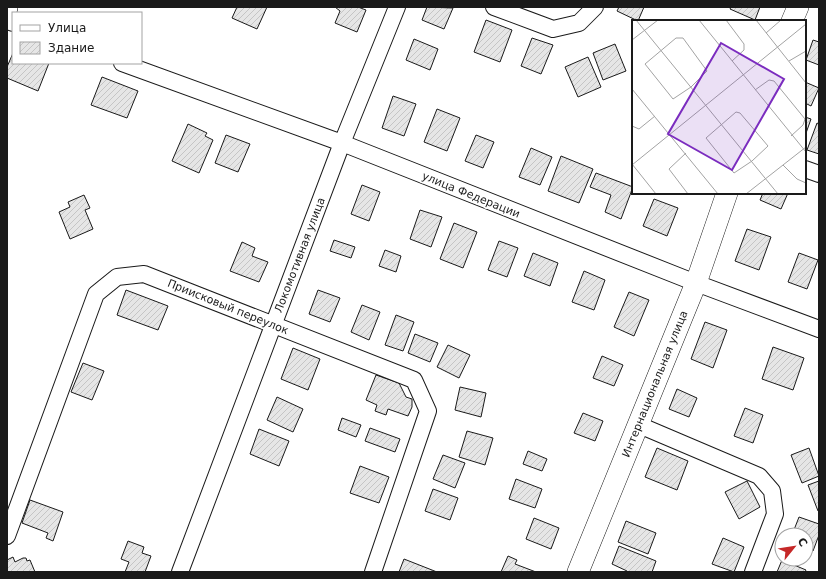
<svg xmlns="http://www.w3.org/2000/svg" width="826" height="579" font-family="'DejaVu Sans',sans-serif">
  <defs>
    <pattern id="building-hatch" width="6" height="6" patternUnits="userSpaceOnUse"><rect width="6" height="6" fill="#e6e6e6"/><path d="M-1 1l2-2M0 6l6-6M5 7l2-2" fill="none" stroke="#c5c5c5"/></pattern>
  </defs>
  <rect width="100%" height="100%" fill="#fff"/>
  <path fill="url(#building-hatch)" stroke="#1a1a1a" d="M237,7h30l-10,22 -25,-11z
    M335,7h23l8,3 -9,22 -22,-9 5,-12z
    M427,7l26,1 -9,21 -22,-9z
    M619,7h25l-6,14 -21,-10z
    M731,7h29l-5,13 -25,-11z
    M486,20l26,10 -12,32 -26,-10z
    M532,38l21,7 -12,29 -20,-8z
    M414,39l24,10 -8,21 -24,-10z
    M813,40l6,2v23l-13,-5z
    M615,44l11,27 -23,9 -10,-27z
    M13,53v10h36l-11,28 -31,-13v-11z
    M588,57l13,30 -23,10 -13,-30z
    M102,77l36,14 -11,27 -36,-13z
    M805,82l14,6 -8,18 -6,-3z
    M393,96l23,8 -12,32 -22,-8z
    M437,109l23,9 -13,33 -23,-9z
    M805,117l6,2 -6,17z
    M817,123l2,1v30l-12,-4z
    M188,124l19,9 -2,3 8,4 -14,33 -27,-12z
    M226,135l24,9 -12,28 -23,-9z
    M476,135l18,7 -11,26 -18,-7z
    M531,148l21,9 -12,28 -21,-8z
    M561,156l32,13 -14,34 -31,-12z
    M596,173l37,14 -12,32 -16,-7 6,-17 -21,-8z
    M362,185l18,7 -11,29 -18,-7z
    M763,193h25l-7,16 -21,-9z
    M84,195l6,13 -5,2 8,19 -23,10 -11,-27 11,-5 -2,-5z
    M654,199l24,9 -11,28 -24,-10z
    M420,210l22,7 -11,30 -21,-8z
    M454,223l23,9 -14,36 -23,-9z
    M747,229l24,8 -12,33 -24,-9z
    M334,240l21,7 -4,11 -21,-7z
    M499,241l19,7 -11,29 -19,-7z
    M242,242l13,6 -3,8 16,6 -9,20 -29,-11z
    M385,250l16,6 -5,16 -17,-6z
    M533,253l25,10 -8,23 -26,-10z
    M799,253l19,7 -11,29 -19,-7z
    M584,271l21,9 -11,30 -22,-8z
    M126,290l42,16 -10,24 -41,-15z
    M318,290l22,8 -10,24 -21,-8z
    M629,292l20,8 -15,36 -20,-9z
    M362,305l18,7 -11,28 -18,-8z
    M396,315l18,7 -11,29 -18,-6z
    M705,322l22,8 -14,38 -22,-9z
    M415,334l23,9 -8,19 -22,-9z
    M448,345l22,10 -11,23 -22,-11z
    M773,347l31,11 -11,32 -31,-11z
    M293,348l27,11 -12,31 -27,-11z
    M602,356l21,9 -9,21 -21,-8z
    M83,363l21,8 -12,29 -21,-8z
    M376,375l23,8 7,14 6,2v8l-4,9 -20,-7 -2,6 -11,-4 2,-6 -11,-5z
    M460,387l26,6 -5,24 -26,-7z
    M677,389l20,9 -8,19 -20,-8z
    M277,397l26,12 -10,23 -26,-12z
    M745,408l18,7 -10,28 -19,-7z
    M583,413l20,8 -8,20 -21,-8z
    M342,418l19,7 -5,12 -18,-7z
    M370,428l30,11 -5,13 -30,-11z
    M259,429l30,12 -10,25 -29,-12z
    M467,431l26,7 -8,27 -26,-8z
    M657,448l31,13 -11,29 -32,-13z
    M809,448l10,28 -17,7 -11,-28z
    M528,451l19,8 -5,12 -19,-7z
    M443,455l22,8 -10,25 -22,-9z
    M360,466l29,11 -10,26 -29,-10z
    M516,479l26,10 -7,19 -26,-9z
    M747,481l13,26 -21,12 -14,-27z
    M819,481v30h-1l-10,-26z
    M433,489l25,9 -8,22 -25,-9z
    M30,500l33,12 -10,29 -7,-3 2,-5 -26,-10z
    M799,517l20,7v11l-6,16 -7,-2v-14h-14z
    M534,518l25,10 -8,21 -25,-10z
    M626,521l30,12 -8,21 -30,-12z
    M723,538l21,9 -10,25 -22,-8z
    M128,541l16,6 -2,6 9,3 -6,16h-20l4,-10 -8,-3z
    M619,546l37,15 -4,11h-25v-1l-15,-7z
    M508,556l9,4 -2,4 21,8h-35z
    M13,557l2,5 8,-4h3l1,3 3,-1 5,12h-28v-12z
    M404,559l33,13h-38z
    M782,560l24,10 -1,2h-28z"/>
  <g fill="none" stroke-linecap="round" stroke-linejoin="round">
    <defs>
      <path id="minor" d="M494,7l59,22 26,-6 16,-16
        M7,21l6,2
        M122,63l220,80 354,140 123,46
        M805,169l14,5
        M639,425l120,51 13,15 3,23 -22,58
        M7,536l89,-242 21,-17 27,-3 270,106 14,31 -55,161
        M180,572l162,-429 55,-136"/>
      <path id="tertiary" d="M7,8v-1
        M792,21l6,-14
        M578,572l118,-289 31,-90"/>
    </defs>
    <use href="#minor" stroke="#1a1a1a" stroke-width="18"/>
    <use href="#tertiary" stroke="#1a1a1a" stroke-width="22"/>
    <use href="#minor" stroke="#fff" stroke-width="16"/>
    <use href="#tertiary" stroke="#fff" stroke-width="21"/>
  </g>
  <g text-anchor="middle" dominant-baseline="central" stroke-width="3" stroke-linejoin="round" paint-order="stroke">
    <g font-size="11" fill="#1a1a1a" stroke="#fff">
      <text transform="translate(471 195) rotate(22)">улица Федерации</text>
      <text transform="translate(300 255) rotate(-69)">Локомотивная улица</text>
      <text transform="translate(228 307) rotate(22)">Приисковый переулок</text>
      <text transform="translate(655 384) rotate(-68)">Интернациональная улица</text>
    </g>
  </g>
  <g transform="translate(632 20)">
    <rect width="174" height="174" fill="#fff"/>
    <path fill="none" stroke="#a3a3a3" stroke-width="1" d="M4,0l142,174M67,0l107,132M94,0l18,24v6l-12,11M124,0l50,63M134,13l15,-13M44,18h7l24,33 -16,16 -18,12 -28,-35zM0,20l26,-20M157,41l17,-10M0,69l86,105M123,70l14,-10 5,1 31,38 -2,6 -12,11M104,92l4,1 28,33 -16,15 -18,12 -28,-35zM0,106l7,3 16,-13M54,133l-17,16 19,25M0,144l24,30M0,145l174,-141M151,145l14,14 9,4M114,174l60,-47"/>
    <path fill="#7b2cbf" fill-opacity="0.15" stroke="#7b2cbf" stroke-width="2" d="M89,23l63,36 -52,91 -64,-36z"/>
    <rect width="174" height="174" fill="none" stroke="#1a1a1a" stroke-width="2"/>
  </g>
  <rect width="826" height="579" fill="none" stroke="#1a1a1a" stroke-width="16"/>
  <rect x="12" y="12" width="130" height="52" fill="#ffffff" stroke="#a3a3a3"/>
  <rect x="20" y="25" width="20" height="6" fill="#ffffff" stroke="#a3a3a3"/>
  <text x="48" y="32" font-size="12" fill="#1a1a1a">Улица</text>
  <rect x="20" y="42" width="20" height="12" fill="url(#building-hatch)" stroke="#a3a3a3"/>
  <text x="48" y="52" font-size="12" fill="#1a1a1a">Здание</text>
  <g transform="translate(794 547) rotate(60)"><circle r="19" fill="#ffffff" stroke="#a3a3a3"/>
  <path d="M0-3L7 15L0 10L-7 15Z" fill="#c62828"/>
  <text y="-6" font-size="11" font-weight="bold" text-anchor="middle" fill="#1a1a1a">С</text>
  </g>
</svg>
